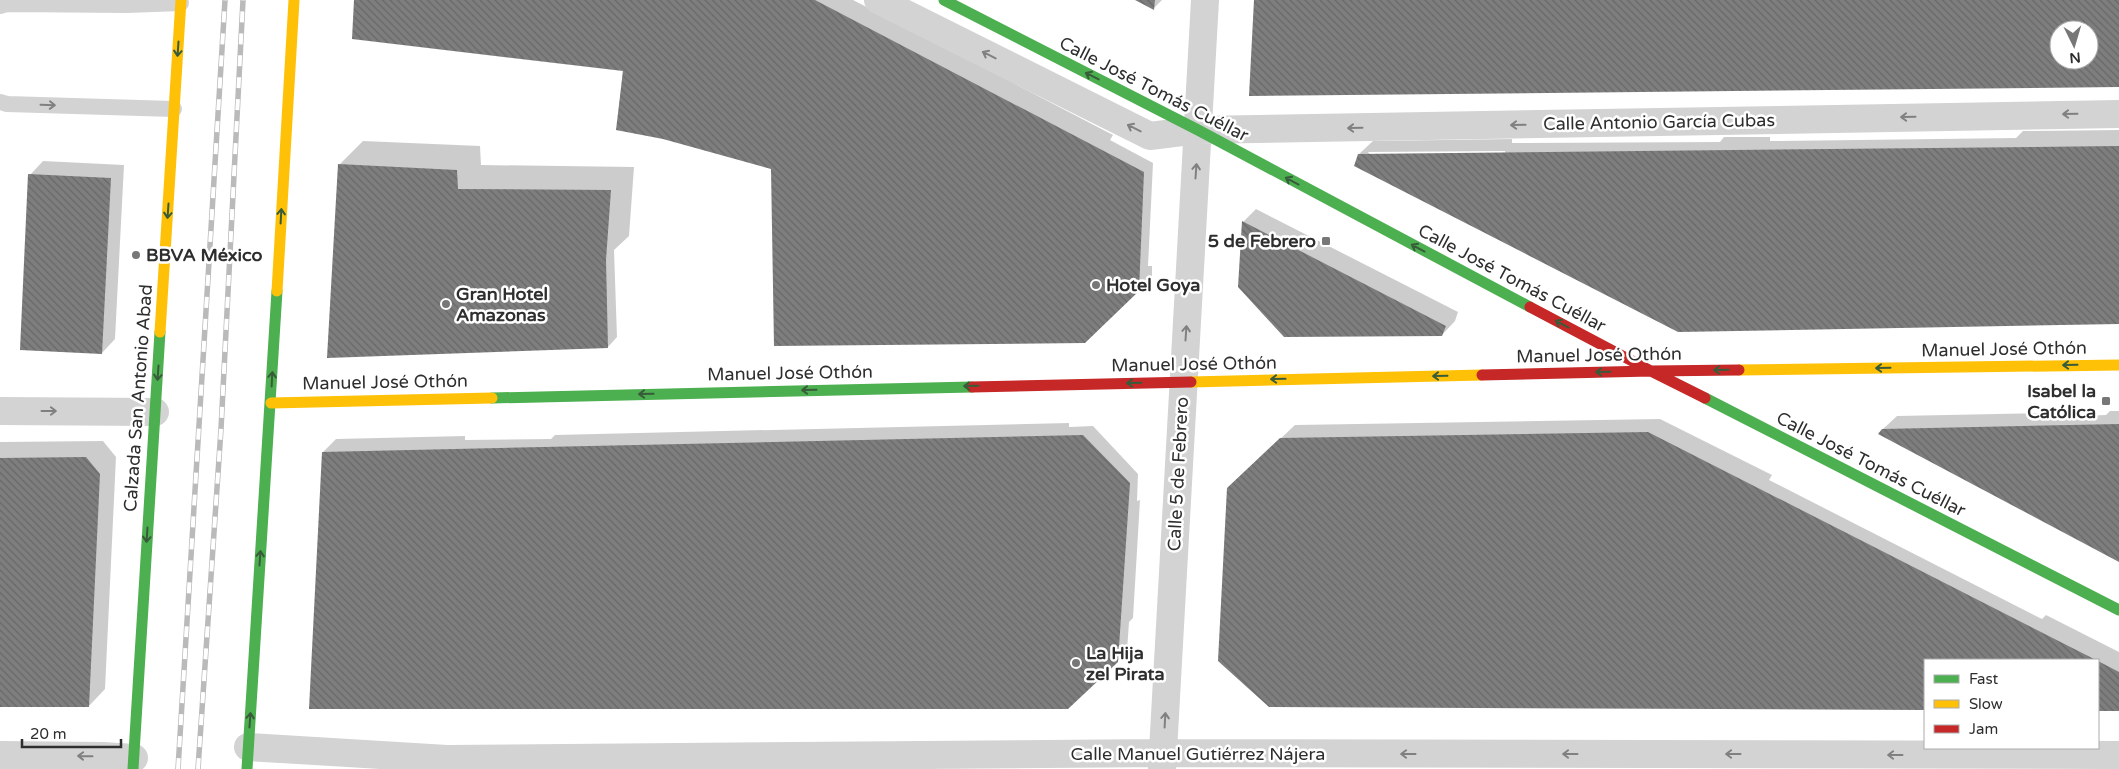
<svg xmlns="http://www.w3.org/2000/svg" width="2119" height="769" font-family="'Varela Round',sans-serif">
  <defs>
    <pattern id="building-back-hatch" width="6" height="6" patternUnits="userSpaceOnUse" patternTransform="scale(1.25)"><rect width="6" height="6" fill="#7e7e7e"/><path d="M-1 5l2 2M0 0l6 6M5-1l2 2" fill="none" stroke="#686868"/></pattern>
  </defs>
  <rect width="100%" height="100%" fill="#fff"/>
  <path fill="#0003" fill-rule="evenodd" d="M355,0h498l64,33 102,48 -2,4 96,50 -3,5 43,23 -5,103h4v10l-67,66 -313,-174 -108,-30 -47,-9 6,-60z
    M1138,0h24l-8,8z
    M2119,130v193l-760,-169 14,-13 139,-2v4l208,-1 4,-5h46v4l246,-3 7,-7zM1505,151v2l-135,2 -2,-3z
    M363,141l117,5 1,19 153,2 -5,69 -15,14 3,87 -9,10 -269,-182z
    M43,161l81,4 -9,174 -13,14 -72,-178z
    M1256,209l202,103 -3,9 -13,14 -199,-113z
    M2110,411h9v150l-236,-132 14,-13 151,-3v4l58,-2z
    M1660,419l112,56 -3,5 273,139 4,-4 73,37v58h-21v-50h-173v49l-656,-4 -27,-230 53,-50z
    M1069,423v4l24,-1 45,48 -1,27 3,-1 -7,118 -4,4 -2,29 -10,10 -794,-209 13,-13 129,-3v4l86,-1 4,-4z
    M103,441l13,16 -11,232 -16,17h-89v-264z"/>
  <path fill="url(#building-back-hatch)" fill-rule="evenodd" d="M354,0h461l329,172 -5,119 -54,52 -311,3 -3,-177 -108,-30 -47,-9 7,-59 -271,-32z
    M1135,0h20l-1,10z
    M1254,0h865v87l-870,9zM2059,30h30v30h-30z
    M2119,146v178l-441,8 -324,-166 4,-12z
    M338,164l119,6 1,19 153,1 -5,70 2,88 -281,10z
    M28,174l83,4 -9,176 -82,-4z
    M1242,221l204,105 -4,10 -158,1 -46,-50z
    M2119,424v138l-241,-128 4,-5z
    M1648,432l232,118 216,110h-171v50l-656,-3 -51,-46 9,-173 53,-50z
    M1083,435l47,48 -12,179 -50,47h-759l13,-257z
    M86,457l14,17 -11,233h-89v-249z
    M2098,661l21,11v39h-21z"/>
  <g fill="none" stroke-linecap="round" stroke-linejoin="round">
    <path stroke="#d3d3d3" stroke-width="16" d="M0,6l7,-2 120,1 54,-2
      M0,102l7,2 167,5"/>
    <path stroke="#d3d3d3" stroke-width="28" d="M878,0l272,136 48,-6 921,-16
      M0,411l155,1
      M248,747l199,12 716,-6 956,2
      M0,755l103,1 31,2
      M1162,769l43,-769"/>
    <path stroke="#4caf50" stroke-width="11" d="M944,0l254,130 332,177
      M492,398l480,-11
      M1705,398l414,212
      M133,769l27,-437
      M247,769l30,-478"/>
    <path stroke="#ffc107" stroke-width="11" d="M277,291l17,-291
      M160,332l21,-332
      M1739,370l380,-5
      M1191,382l291,-7
      M271,403l221,-5"/>
    <path stroke="#c62828" stroke-width="11" d="M1530,307l121,64 88,-1
      M1482,375l169,-4 54,27
      M972,387l219,-5"/>
    <defs>
      <path id="rail" d="M178,769l47,-769
        M198,769l23,-340 22,-429"/>
    </defs>
    <use href="#rail" stroke="#bababa" stroke-width="5.5"/>
    <use href="#rail" stroke="#fff" stroke-width="4" stroke-dasharray="11" stroke-linecap="butt"/>
  </g>
  <defs><path id="oneway-shaft" d="M-6 0H5M1.5-3L5.5 0L1.5 3" fill="none" stroke-width="1.6" stroke-linecap="round" stroke-linejoin="round" transform="scale(1.25)"/></defs>
  <g stroke="#385b3a">
    <use href="#oneway-shaft" transform="translate(178 49) rotate(94)"/>
    <use href="#oneway-shaft" transform="translate(1092 76) rotate(-153)"/>
    <use href="#oneway-shaft" transform="translate(1292 181) rotate(-152)"/>
    <use href="#oneway-shaft" transform="translate(168 211) rotate(94)"/>
    <use href="#oneway-shaft" transform="translate(281 216) rotate(-87)"/>
    <use href="#oneway-shaft" transform="translate(1418 248) rotate(-152)"/>
    <use href="#oneway-shaft" transform="translate(1562 324) rotate(-152)"/>
    <use href="#oneway-shaft" transform="translate(2070 365) rotate(179)"/>
    <use href="#oneway-shaft" transform="translate(1883 368) rotate(179)"/>
    <use href="#oneway-shaft" transform="translate(1721 370) rotate(179)"/>
    <use href="#oneway-shaft" transform="translate(1603 372) rotate(179)"/>
    <use href="#oneway-shaft" transform="translate(158 373) rotate(94)"/>
    <use href="#oneway-shaft" transform="translate(1440 376) rotate(179)"/>
    <use href="#oneway-shaft" transform="translate(272 379) rotate(-87)"/>
    <use href="#oneway-shaft" transform="translate(1278 379) rotate(179)"/>
    <use href="#oneway-shaft" transform="translate(1134 383) rotate(179)"/>
    <use href="#oneway-shaft" transform="translate(971 386) rotate(179)"/>
    <use href="#oneway-shaft" transform="translate(809 390) rotate(179)"/>
    <use href="#oneway-shaft" transform="translate(646 394) rotate(179)"/>
    <use href="#oneway-shaft" transform="translate(147 535) rotate(94)"/>
    <use href="#oneway-shaft" transform="translate(260 558) rotate(-86)"/>
    <use href="#oneway-shaft" transform="translate(250 720) rotate(-86)"/>
  </g>
  <g stroke="#808080">
    <use href="#oneway-shaft" transform="translate(989 55) rotate(-153)"/>
    <use href="#oneway-shaft" transform="translate(48 105) rotate(2)"/>
    <use href="#oneway-shaft" transform="translate(2070 114) rotate(179)"/>
    <use href="#oneway-shaft" transform="translate(1908 117) rotate(179)"/>
    <use href="#oneway-shaft" transform="translate(1518 125) rotate(179)"/>
    <use href="#oneway-shaft" transform="translate(1134 128) rotate(-153)"/>
    <use href="#oneway-shaft" transform="translate(1355 128) rotate(179)"/>
    <use href="#oneway-shaft" transform="translate(1196 171) rotate(-86)"/>
    <use href="#oneway-shaft" transform="translate(1186 333) rotate(-86)"/>
    <use href="#oneway-shaft" transform="translate(49 411)"/>
    <use href="#oneway-shaft" transform="translate(1165 720) rotate(-87)"/>
    <use href="#oneway-shaft" transform="translate(1408 754) rotate(-180)"/>
    <use href="#oneway-shaft" transform="translate(1570 754) rotate(-180)"/>
    <use href="#oneway-shaft" transform="translate(1733 754) rotate(-180)"/>
    <use href="#oneway-shaft" transform="translate(1895 755) rotate(-180)"/>
    <use href="#oneway-shaft" transform="translate(85 756) rotate(-179)"/>
  </g>
  <g fill="#777" stroke="#fff" stroke-width="2">
    <rect x="1321" y="236" width="10" height="10" rx="2.5"/>
    <circle cx="136" cy="255" r="5"/>
    <circle cx="1096" cy="285" r="5"/>
    <circle cx="446" cy="304" r="5"/>
    <rect x="2101" y="396" width="10" height="10" rx="2.5"/>
    <circle cx="1076" cy="663" r="5"/>
  </g>
  <g text-anchor="middle" dominant-baseline="central" stroke-width="5" stroke-linejoin="round" paint-order="stroke">
    <g font-size="18" fill="#2e2e2e" stroke="#fff">
      <text transform="translate(1154 89) rotate(27)">Calle José Tomás Cuéllar</text>
      <text transform="translate(1659 122) rotate(-1)">Calle Antonio García Cubas</text>
      <text transform="translate(1512 278) rotate(28)">Calle José Tomás Cuéllar</text>
      <text transform="translate(2004 349) rotate(-1)">Manuel José Othón</text>
      <text transform="translate(1599 355) rotate(-1)">Manuel José Othón</text>
      <text transform="translate(1194 364) rotate(-1)">Manuel José Othón</text>
      <text transform="translate(790 373) rotate(-1)">Manuel José Othón</text>
      <text transform="translate(385 382) rotate(-1)">Manuel José Othón</text>
      <text transform="translate(138 398) rotate(-86)">Calzada San Antonio Abad</text>
      <text transform="translate(1871 464) rotate(27)">Calle José Tomás Cuéllar</text>
      <text transform="translate(1178 474) rotate(-87)">Calle 5 de Febrero</text>
      <text x="1198" y="754">Calle Manuel Gutiérrez Nájera</text>
    </g>
    <g font-size="18" font-weight="bold" fill="#2e2e2e" stroke="#fff" text-anchor="start">
      <text x="1316" y="241" text-anchor="end">5 de Febrero</text>
      <text x="146" y="255">BBVA México</text>
      <text x="1106" y="285">Hotel Goya</text>
      <text x="456" y="294">Gran Hotel<tspan x="456" dy="21">Amazonas</tspan></text>
      <text x="2096" y="391" text-anchor="end">Isabel la<tspan x="2096" dy="21">Católica</tspan></text>
      <text x="1086" y="653">La Hija<tspan x="1086" dy="21">zel Pirata</tspan></text>
    </g>
  </g>
  <rect x="1924" y="659" width="175" height="90" fill="#ffffff" stroke="#ababab"/>
  <rect x="1934" y="675" width="25" height="8" fill="#4caf50" stroke="#ababab"/>
  <text x="1969" y="684" font-size="15" fill="#2e2e2e">Fast</text>
  <rect x="1934" y="700" width="25" height="8" fill="#ffc107" stroke="#ababab"/>
  <text x="1969" y="709" font-size="15" fill="#2e2e2e">Slow</text>
  <rect x="1934" y="725" width="25" height="8" fill="#c62828" stroke="#ababab"/>
  <text x="1969" y="734" font-size="15" fill="#2e2e2e">Jam</text>
  <g transform="translate(2074 45) rotate(175)"><circle r="24" fill="#ffffff" stroke="#ababab"/>
  <path d="M0-4L9 19L0 12L-9 19Z" fill="#777777"/>
  <text y="-8" font-size="14" font-weight="bold" text-anchor="middle" fill="#2e2e2e">N</text>
  </g>
  <path d="M22 739v8h99v-8" fill="none" stroke="#2e2e2e" stroke-width="2.5"/>
  <text x="30" y="739" font-size="15" fill="#2e2e2e" stroke="#ffffff" stroke-width="4" paint-order="stroke">20 m</text>
</svg>
